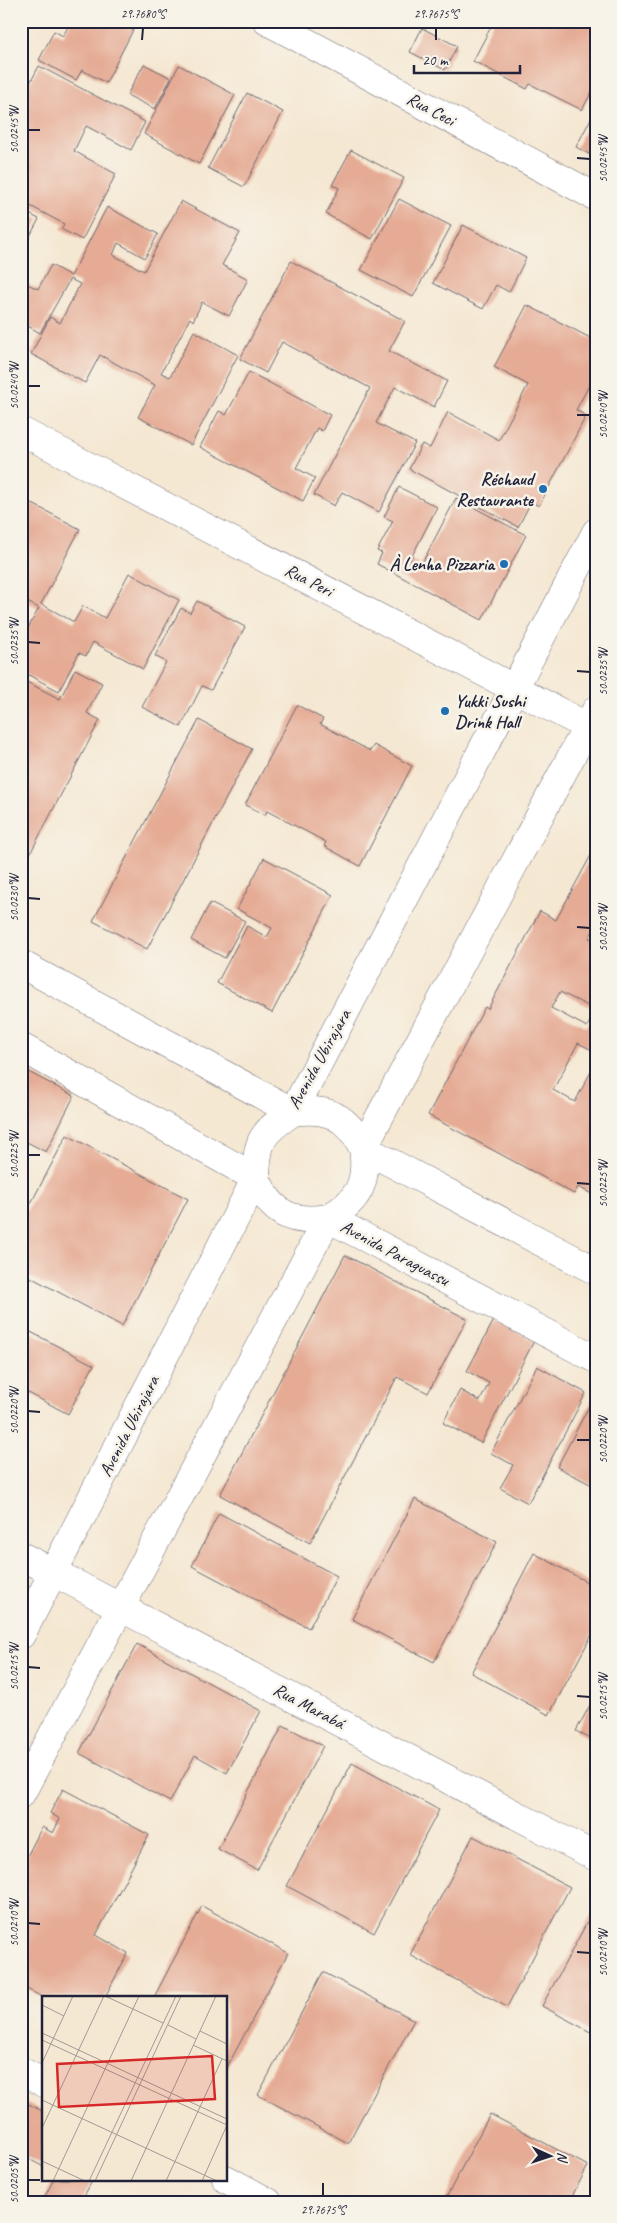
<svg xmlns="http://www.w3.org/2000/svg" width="617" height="2223" font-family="Caveat,sans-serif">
  <rect width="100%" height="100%" fill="#f7f3e8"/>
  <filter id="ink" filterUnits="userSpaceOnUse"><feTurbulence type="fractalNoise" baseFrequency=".02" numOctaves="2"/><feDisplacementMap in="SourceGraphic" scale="10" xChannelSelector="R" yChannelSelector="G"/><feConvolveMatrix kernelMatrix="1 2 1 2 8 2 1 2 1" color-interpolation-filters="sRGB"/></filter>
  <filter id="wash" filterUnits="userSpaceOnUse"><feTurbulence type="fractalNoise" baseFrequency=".0096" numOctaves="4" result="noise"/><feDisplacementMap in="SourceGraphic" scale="20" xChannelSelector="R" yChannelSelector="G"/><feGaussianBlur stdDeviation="1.12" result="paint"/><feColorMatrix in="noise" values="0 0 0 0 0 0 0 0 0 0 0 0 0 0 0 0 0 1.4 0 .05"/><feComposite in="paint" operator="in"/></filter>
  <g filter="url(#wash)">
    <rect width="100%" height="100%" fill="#f5e8d3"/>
    <g id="blocks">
      <path fill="#e5ab94" d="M71,21h50l13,7 -28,55 -24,-13 -6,10 -37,-20 15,-29 9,5z
        M494,21h102v63l-14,26 -52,-26 -3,5 -54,-28z
        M422,28l35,18 -12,24 -35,-18z
        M144,64l27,14 -16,31 -28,-14z
        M179,65l56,30 -36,69 -55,-30z
        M39,66l106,56 -14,28 -45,-24 -12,25 42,23 -34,66 -21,-11 3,-5 -43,-23v-101z
        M247,93l36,19 -39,75 -36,-19z
        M596,109v49l-20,-11z
        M351,150l53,28 -32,61 -46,-25 13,-26 -7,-3z
        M399,199l52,27 -38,71 -52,-27z
        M181,201l59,32 -18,32 26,14 -19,37 -27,-14 -9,19 -3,-3 -29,55 9,4 24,-46 44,24 -47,90 -53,-28 17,-32 -55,-30 -15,28 -54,-29 19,-37 10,6 20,-39 -10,-5 -30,54 -19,-11v-41l17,8 13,-24 20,11 36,-69 51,27 -13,24 -27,-15 -5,12 31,16z
        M21,210l18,9 -18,34z
        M463,225l63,33 -17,34 -13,-7 -13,24 -50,-26z
        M291,261l114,60 -16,30 58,30 -13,26 -39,-20 -19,36 39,20 -36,69 -37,-20 -8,14 -20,-11 56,-107 -88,-46 -16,31 -26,-14z
        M527,305l69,36v31l-20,38 10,6 -47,90 -8,-4 -13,25 -109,-58 13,-25 8,4 18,-36 51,28 29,-55 -34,-18z
        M249,372l81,43 -8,16 -5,-3 -21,40 19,10 -12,23 -103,-54 19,-36 7,4z
        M399,487l38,20 -27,53 11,5 35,-67 70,37 -44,85 -105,-56 5,-11 -5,-2 16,-30 -9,-4z
        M29,502l51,27 -39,75 33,18 9,-16 22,12 24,-45 50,27 -36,69 -50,-27 -7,14 -7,-3 -20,38 -38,-20v-30l18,-33 -18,-9v-82z
        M197,601l48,26 -34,63 -9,-4 -21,41 -39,-20 24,-45 -11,-6 26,-48 9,5z
        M75,669l27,14 -15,30 13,7 -79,151v-192l39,20z
        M297,705l26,14 -3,5 50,27 4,-6 38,21 -52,100 -36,-20 2,-4 -59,-31 -2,4 -20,-10z
        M199,720l53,29 -105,200 -54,-28z
        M596,846v84l-2,-1 -5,9 7,3v69l-36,-18 -9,16 36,19 9,-17v42l-18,-9 -25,47 22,12 21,-40v134l-18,-9 -4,7 -146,-79 57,-108 3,2 52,-98 16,9z
        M264,858l69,37 -61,118 -55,-30 30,-57 20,11 5,-9 -35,-19z
        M210,903l35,18 -20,37 -34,-18z
        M21,1068l53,28 -28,56 -25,-13z
        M67,1135l121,64 -66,127 -101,-54v-50z
        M345,1255l122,64 -39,74 -31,-16 -87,166 -90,-48z
        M494,1320l40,21 -53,102 -38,-20 17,-33 20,11 9,-18 -22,-12z
        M21,1327l73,38 -26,49 -47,-25z
        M537,1366l49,27 -58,110 -28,-15 13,-23 -22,-12z
        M596,1393v94l-39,-20z
        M415,1499l82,43 -63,120 -82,-43z
        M219,1513l118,63 -28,52 -117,-62z
        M534,1553l62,34v40l-47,88 -78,-42z
        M137,1644l124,67 -34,62 -32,-18 -25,47 -91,-49z
        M596,1694v48l-20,-11z
        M283,1725l40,21 -66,124 -39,-21z
        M352,1763l87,47 -65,123 -87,-47z
        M63,1789l86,46 -53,100 32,18 -23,44h-61v1l-19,-10 -4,4v-124l21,-41 11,6 7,-14 -10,-6z
        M473,1836l97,51 -63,120 -97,-52z
        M202,1906l86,47 -62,116v-72h-72z
        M591,1915l5,2v118l-54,-29z
        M323,1972l91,48 -66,123 -90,-48z
        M21,2100l23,12v55l-23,-12z
        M490,2114l98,52 -19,36h-125z
        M54,2179h39l-12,23h-39z"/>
    </g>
  </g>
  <g filter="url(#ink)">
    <use href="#blocks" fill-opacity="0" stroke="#6c6770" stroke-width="1"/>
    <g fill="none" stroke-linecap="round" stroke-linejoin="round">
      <defs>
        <path id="street" d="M267,21l329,176
          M21,431l575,300
          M21,1556l32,16
          M21,2071l23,12
          M226,2179l42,23"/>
        <path id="secondary" d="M21,964l272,148c35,-5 54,4 70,36l233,123
          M21,1047l235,131c15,35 35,46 72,40l268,141
          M53,1572l543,285
          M21,1635l235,-457c1,-38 5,-45 37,-66l303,-580
          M21,1794l307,-576c31,-17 40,-36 35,-70l233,-438"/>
      </defs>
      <use href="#street" stroke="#6c6770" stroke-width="29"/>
      <use href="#secondary" stroke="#6c6770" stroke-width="29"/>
      <use href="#street" stroke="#fff" stroke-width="28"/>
      <use href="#secondary" stroke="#fff" stroke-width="28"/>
    </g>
  </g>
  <path fill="none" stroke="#22223b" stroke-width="2" d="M142,40l1,-12M436,40v-12M28,130h12M577,158l13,1M28,386h12M577,415h13M28,642l12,1M577,671l13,1M28,898l12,1M577,927l13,1M28,1155h12M577,1183l13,1M28,1411l12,1M577,1440h13M28,1667l12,1M577,1696l13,1M28,1923l12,1M577,1952l13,1M28,2180h12M323,2196v-13"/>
  <g fill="#1f6fb2" stroke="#f7f3e8" stroke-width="2">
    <circle cx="543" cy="489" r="5"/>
    <circle cx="504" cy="564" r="5"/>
    <circle cx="445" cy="711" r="5"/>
  </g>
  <g text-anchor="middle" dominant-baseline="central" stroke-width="5" stroke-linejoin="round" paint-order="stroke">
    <g font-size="18" fill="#22223b" stroke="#f7f3e8">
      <text transform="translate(431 109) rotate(28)">Rua Ceci</text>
      <text transform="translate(309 580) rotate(27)">Rua Peri</text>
      <text transform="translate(319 1059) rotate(-61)">Avenida Ubirajara</text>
      <text transform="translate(395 1253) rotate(28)">Avenida Paraguassu</text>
      <text transform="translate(129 1426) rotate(-63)">Avenida Ubirajara</text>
      <text transform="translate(309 1706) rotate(28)">Rua Marabá</text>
    </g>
    <g font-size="18" font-weight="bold" fill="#22223b" stroke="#f7f3e8" text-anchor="end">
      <text x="533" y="479">Réchaud<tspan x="533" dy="21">Restaurante</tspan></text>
      <text x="494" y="564">À Lenha Pizzaria</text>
      <text x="455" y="701" text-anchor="start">Yukki Sushi<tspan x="455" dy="21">Drink Hall</tspan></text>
    </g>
  </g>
  <g transform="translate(42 1996)">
    <rect width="185" height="185" fill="#f5e8d3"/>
    <path fill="none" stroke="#a19996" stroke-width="1" d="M63,0l58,27M0,9l22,11M126,29l28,14M158,35l27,13M0,37l185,86M0,44l185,85M151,49l34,16M0,67l31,-67M0,104l175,81M0,132l62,-132M0,165l43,20M11,185l86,-185M47,185l87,-185M53,185l86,-185M89,185l85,-185M124,185l56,-122M160,185l25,-56"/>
    <path fill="#d62828" fill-opacity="0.15" stroke="#d62828" stroke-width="2.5" d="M170,60l3,43 -156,8 -2,-43z"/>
    <rect width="185" height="185" fill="none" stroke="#22223b" stroke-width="2.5"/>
  </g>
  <rect width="617" height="2223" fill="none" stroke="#f7f3e8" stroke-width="55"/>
  <g transform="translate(550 2156) rotate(93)" stroke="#f7f3e8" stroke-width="4" paint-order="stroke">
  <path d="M0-4L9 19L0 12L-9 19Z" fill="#22223b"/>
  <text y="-8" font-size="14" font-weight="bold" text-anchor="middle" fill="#22223b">N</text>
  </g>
  <path d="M414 65v8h106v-8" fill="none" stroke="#22223b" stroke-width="2.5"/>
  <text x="422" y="65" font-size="15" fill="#22223b" stroke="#f7f3e8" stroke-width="4" paint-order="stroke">20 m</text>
  <rect x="28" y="28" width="562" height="2168" fill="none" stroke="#22223b" stroke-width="2"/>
  <g font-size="12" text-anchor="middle" fill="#22223b">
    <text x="143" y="18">29.7680°S</text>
    <text x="436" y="18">29.7675°S</text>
    <text transform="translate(14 130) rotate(-90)" y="4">50.0245°W</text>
    <text transform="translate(603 159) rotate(-90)" y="4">50.0245°W</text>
    <text transform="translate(14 386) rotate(-90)" y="4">50.0240°W</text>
    <text transform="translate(603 415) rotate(-90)" y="4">50.0240°W</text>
    <text transform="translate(14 642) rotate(-90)" y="4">50.0235°W</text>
    <text transform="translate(603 672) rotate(-90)" y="4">50.0235°W</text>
    <text transform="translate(14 898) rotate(-90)" y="4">50.0230°W</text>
    <text transform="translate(603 928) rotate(-90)" y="4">50.0230°W</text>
    <text transform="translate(14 1155) rotate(-90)" y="4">50.0225°W</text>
    <text transform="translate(603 1184) rotate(-90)" y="4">50.0225°W</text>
    <text transform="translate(14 1411) rotate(-90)" y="4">50.0220°W</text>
    <text transform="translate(603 1440) rotate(-90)" y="4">50.0220°W</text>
    <text transform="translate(14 1667) rotate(-90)" y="4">50.0215°W</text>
    <text transform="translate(603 1697) rotate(-90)" y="4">50.0215°W</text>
    <text transform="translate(14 1923) rotate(-90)" y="4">50.0210°W</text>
    <text transform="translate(603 1953) rotate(-90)" y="4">50.0210°W</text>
    <text transform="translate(14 2180) rotate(-90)" y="4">50.0205°W</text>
    <text x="323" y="2214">29.7675°S</text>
  </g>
</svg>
